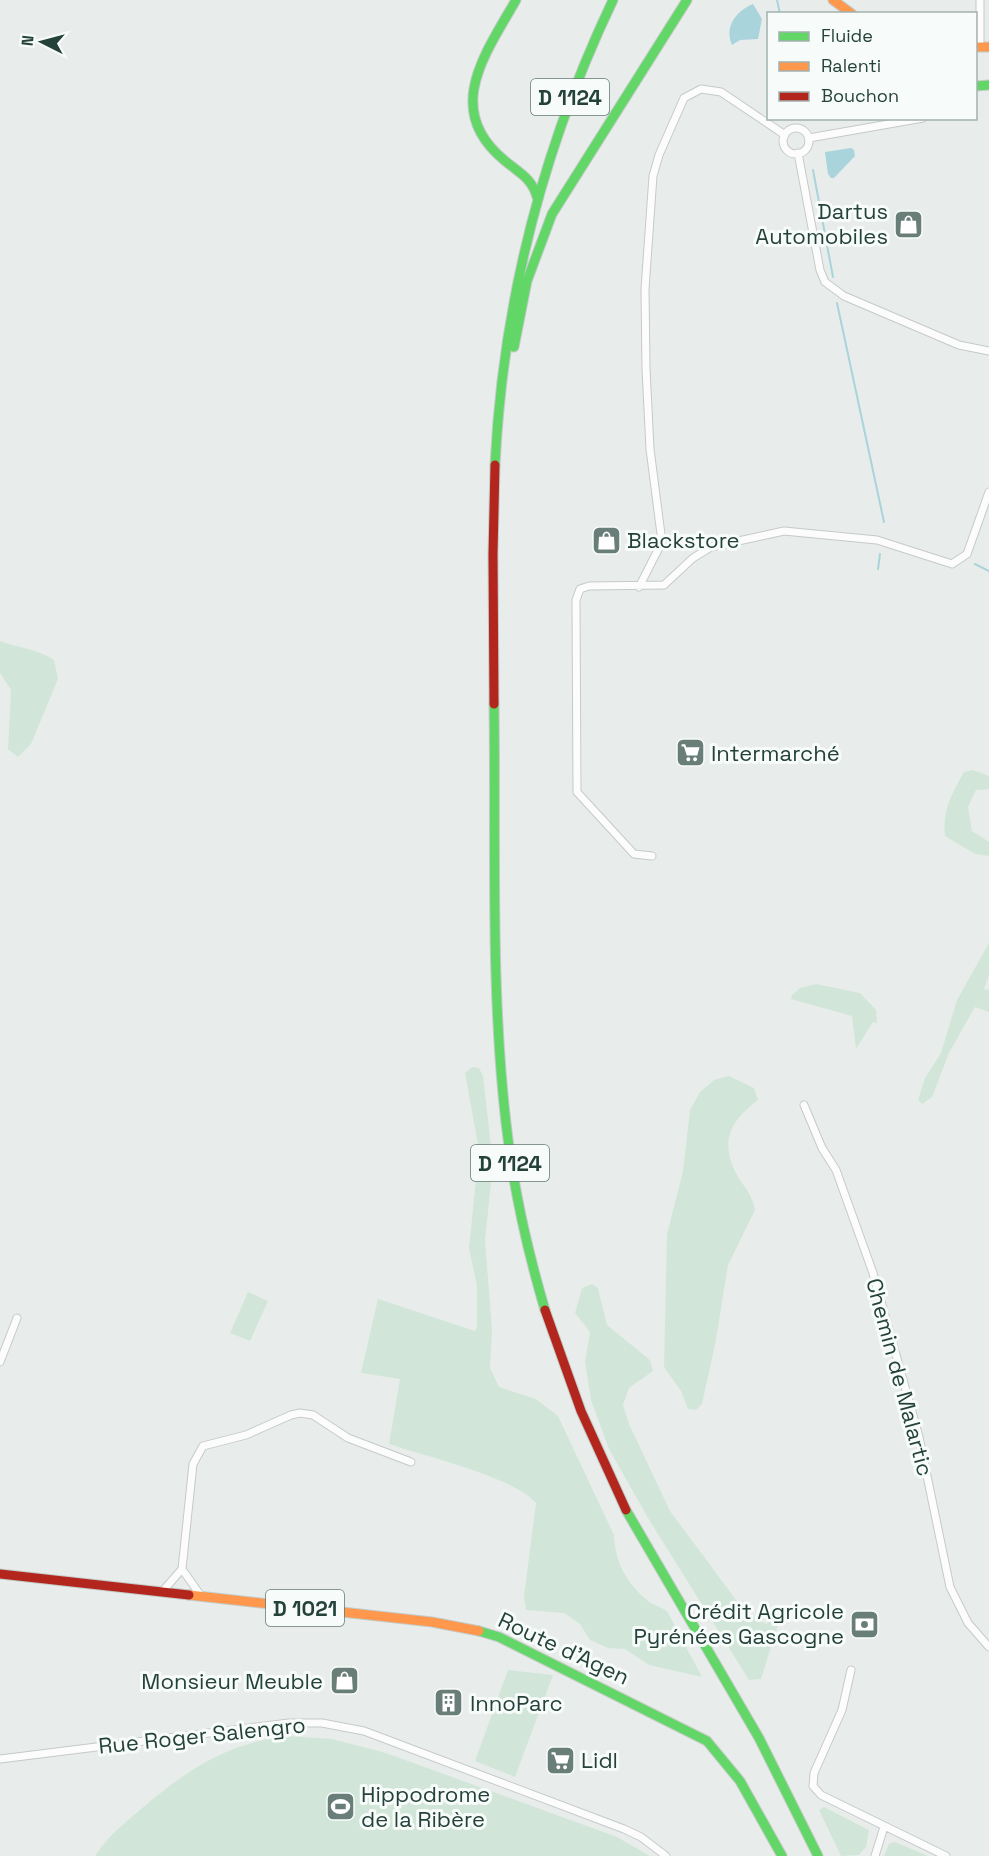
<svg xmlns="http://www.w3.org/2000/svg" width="989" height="1856" font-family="'Space Grotesk',sans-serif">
  <rect width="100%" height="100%" fill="#e8edeb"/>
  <path fill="#d1e6d8" d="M0,641c19,7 38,8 54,19l4,19 -27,65 -13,13 -10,-8 3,-59 -11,-17z
    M973,770l16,6v13l-13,1 -8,17 4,24 17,11v14l-14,-2 -30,-18c-3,-25 7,-43 19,-64z
    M989,943v32l-5,14 5,1v22l-14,-5 -26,46 -17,44 -10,7 -4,-4 7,-22 16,-25 16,-53z
    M816,984l44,9 16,17 1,13 -4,-1 -17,27 -4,-33 -61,-17 1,-4 8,-7z
    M472,1067l7,1 4,8 10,87 -8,78 7,88 -2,39 9,19 37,12 22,17 56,119c1,27 12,47 33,65 5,5 13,6 20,11l35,66 -53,-12 -24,-16 -17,-1 -18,-8 -10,-16 -16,-11 -38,-3 -2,-14 12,-93c-22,-26 -112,-47 -147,-59l11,-65 -39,-6 17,-74 97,32 2,-5v-40l-8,-38 10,-98 -14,-77z
    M729,1076l25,12 4,12c-26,20 -39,39 -22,73 7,13 17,22 19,37l-27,55 -13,80 -13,59 -6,6 -8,-1 -7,-18 -17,-24 3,-133 16,-63 7,-61 10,-18 14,-12z
    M592,1284l6,4 9,37 43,35 3,11 -24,17 -6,17 6,19 41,87 75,101 21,12 6,-5 6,6 -17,54 -12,1 -101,-162 -39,-69 -18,-49 -6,-38 5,-30 -15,-19 7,-25z
    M248,1292l20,9 -18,40 -20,-8z
    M508,1670l45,5 -38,102 -40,-16z
    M287,1736l45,3 54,14 231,84 33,19h-555c12,-19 28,-32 45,-46 45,-39 87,-67 147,-74z
    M824,1807l45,23 -3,17 -7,8 -18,1 -22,-46z
    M895,1842l33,14h-44l5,-12z"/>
  <path fill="#a9d4db" d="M753,4l9,15 -4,20 -18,1 -8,5c-8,-18 4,-34 21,-41z
    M851,148l3,2 1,6 -21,22h-3l-3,-4 -3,-22z"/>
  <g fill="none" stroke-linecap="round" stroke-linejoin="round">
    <path stroke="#a9d4db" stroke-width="2" d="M777,0l3,14
      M813,170l20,107
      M837,303l47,219
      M975,564l14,7
      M878,569l2,-15"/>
    <defs>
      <path id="street" d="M980,0v46
        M783 141a13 13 0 1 1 26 0a13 13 0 1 1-26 0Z
        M809,138l114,-20
        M798,153l22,117 5,12 19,14 115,49 30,6
        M639,587l23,-45 -12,-93 -4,-80 -1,-80 8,-113 6,-21 25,-57 17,-9 20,3 64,43
        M652,856l-18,-2 -57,-62 -1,-192 4,-11 9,-3 75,-1 29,-27 18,-11 73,-16 93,9 75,24 15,-10 22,-62
        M804,1105l18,43 14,22 37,103 46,164 31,150 18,36 21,24
        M0,1362l17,-44
        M182,1569l19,27
        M162,1592l20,-23 11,-105 10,-18 43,-11 45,-20 9,-2 13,2 35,23 63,24
        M851,1670l-9,40 -28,63 -1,13 8,9 125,61
        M0,1759l289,-36h33l42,8 260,98 17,8 25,19
        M875,1856l9,-29"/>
      <path id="fast" d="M516,0c-31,54 -73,110 -12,160 14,12 28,18 33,37
        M976,86l13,-1
        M514,347l13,-66 25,-67 135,-214
        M495,465c8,-163 48,-318 118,-465
        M494,704c2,140 -4,280 12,419 7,64 21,126 39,187
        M626,1510l133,228 59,118
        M479,1631l20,6 208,104 33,40 42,75"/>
      <path id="slow" d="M833,0l19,14
        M976,47h13
        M189,1595l243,27 47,9"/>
      <path id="jam" d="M494,704l-1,-150 2,-89
        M545,1310l36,101 45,99
        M0,1574l189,21"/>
    </defs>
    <use href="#street" stroke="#c5cac8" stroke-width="9"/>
    <use href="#fast" stroke="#c3cbc8" stroke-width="11"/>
    <use href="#slow" stroke="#c3cbc8" stroke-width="11"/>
    <use href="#jam" stroke="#c3cbc8" stroke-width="11"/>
    <use href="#street" stroke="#fcfcfc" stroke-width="7"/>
    <use href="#fast" stroke="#63d668" stroke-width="9"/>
    <use href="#slow" stroke="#ff974d" stroke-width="9"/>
    <use href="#jam" stroke="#b3261e" stroke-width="9"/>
  </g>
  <defs>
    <symbol id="shop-square" viewBox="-11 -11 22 22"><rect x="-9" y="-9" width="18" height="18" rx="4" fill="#697e78" stroke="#f7fbf9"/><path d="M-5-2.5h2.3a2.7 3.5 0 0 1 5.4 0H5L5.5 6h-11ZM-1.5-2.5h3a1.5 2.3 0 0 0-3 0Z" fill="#fff"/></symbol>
    <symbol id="supermarket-square" viewBox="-11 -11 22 22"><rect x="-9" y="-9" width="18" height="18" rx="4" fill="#697e78" stroke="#f7fbf9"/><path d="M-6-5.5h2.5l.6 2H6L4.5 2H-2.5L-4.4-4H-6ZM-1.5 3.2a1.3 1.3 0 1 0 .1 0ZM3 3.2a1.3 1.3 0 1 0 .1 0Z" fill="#fff"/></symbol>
    <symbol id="bank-square" viewBox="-11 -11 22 22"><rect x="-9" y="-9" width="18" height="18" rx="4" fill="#697e78" stroke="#f7fbf9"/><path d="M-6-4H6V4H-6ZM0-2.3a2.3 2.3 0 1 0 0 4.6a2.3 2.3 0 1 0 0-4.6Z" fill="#fff"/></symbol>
    <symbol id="building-square" viewBox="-11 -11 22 22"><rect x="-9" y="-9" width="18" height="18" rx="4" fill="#697e78" stroke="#f7fbf9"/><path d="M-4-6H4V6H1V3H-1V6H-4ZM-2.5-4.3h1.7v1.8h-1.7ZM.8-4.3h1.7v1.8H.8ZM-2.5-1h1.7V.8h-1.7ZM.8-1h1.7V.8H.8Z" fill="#fff"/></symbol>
    <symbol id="stadium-square" viewBox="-11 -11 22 22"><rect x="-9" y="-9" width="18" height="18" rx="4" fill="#697e78" stroke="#f7fbf9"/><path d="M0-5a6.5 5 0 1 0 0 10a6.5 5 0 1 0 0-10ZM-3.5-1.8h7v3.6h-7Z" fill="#fff"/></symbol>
  </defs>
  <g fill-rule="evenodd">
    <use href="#shop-square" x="892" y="208" width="33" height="33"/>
    <use href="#shop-square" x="590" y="524" width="33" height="33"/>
    <use href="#supermarket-square" x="674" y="736" width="33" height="33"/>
    <use href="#bank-square" x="848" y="1608" width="33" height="33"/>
    <use href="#shop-square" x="328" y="1664" width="33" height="33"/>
    <use href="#building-square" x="432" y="1686" width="33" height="33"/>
    <use href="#supermarket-square" x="544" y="1744" width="33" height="33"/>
    <use href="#stadium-square" x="324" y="1790" width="33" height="33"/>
  </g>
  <g text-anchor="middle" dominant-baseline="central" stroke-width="6" stroke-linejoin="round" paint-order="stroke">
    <g fill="#f7fbf9" stroke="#637a73" stroke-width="1.5">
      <rect x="531" y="79" width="78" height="36" rx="4.5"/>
      <rect x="471" y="1145" width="78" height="36" rx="4.5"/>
      <rect x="266" y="1590" width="78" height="36" rx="4.5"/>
    </g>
    <g font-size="21" font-weight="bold" fill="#24423a">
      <text x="570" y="97">D 1124</text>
      <text x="510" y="1163">D 1124</text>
      <text x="305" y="1608">D 1021</text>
    </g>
    <g font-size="22" fill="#24423a" stroke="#f7fbf9" text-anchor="start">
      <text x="888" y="211" text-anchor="end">Dartus<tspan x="888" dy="25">Automobiles</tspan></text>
      <text x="627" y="540">Blackstore</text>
      <text x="711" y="753">Intermarché</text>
      <text x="844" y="1611" text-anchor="end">Crédit Agricole<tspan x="844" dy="25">Pyrénées Gascogne</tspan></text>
      <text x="323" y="1681" text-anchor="end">Monsieur Meuble</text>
      <text x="470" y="1703">InnoParc</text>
      <text x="581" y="1760">Lidl</text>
      <text x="361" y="1794">Hippodrome<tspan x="361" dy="25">de la Ribère</tspan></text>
    </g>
    <g font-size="22" fill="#24423a" stroke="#f7fbf9">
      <text transform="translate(900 1377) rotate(75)">Chemin de Malartic</text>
      <text transform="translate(564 1648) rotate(25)">Route d'Agen</text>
      <text transform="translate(202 1735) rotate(-6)">Rue Roger Salengro</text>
    </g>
  </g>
  <rect x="767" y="12" width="210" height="108" fill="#f7fbf9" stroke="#a3b1ad" stroke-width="1.5"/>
  <rect x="779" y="32" width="30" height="9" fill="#63d668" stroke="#a3b1ad" stroke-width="1.5"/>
  <text x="821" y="42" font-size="18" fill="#24423a">Fluide</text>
  <rect x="779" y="62" width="30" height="9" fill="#ff974d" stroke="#a3b1ad" stroke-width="1.5"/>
  <text x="821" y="72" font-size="18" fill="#24423a">Ralenti</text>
  <rect x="779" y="92" width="30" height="9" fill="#b3261e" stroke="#a3b1ad" stroke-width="1.5"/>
  <text x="821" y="102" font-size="18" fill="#24423a">Bouchon</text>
  <g transform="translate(42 42) rotate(276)" stroke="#f7fbf9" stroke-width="4.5" paint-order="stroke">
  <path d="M0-4.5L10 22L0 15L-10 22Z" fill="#24423a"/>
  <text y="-9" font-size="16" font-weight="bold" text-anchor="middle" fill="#24423a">N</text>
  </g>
</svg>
